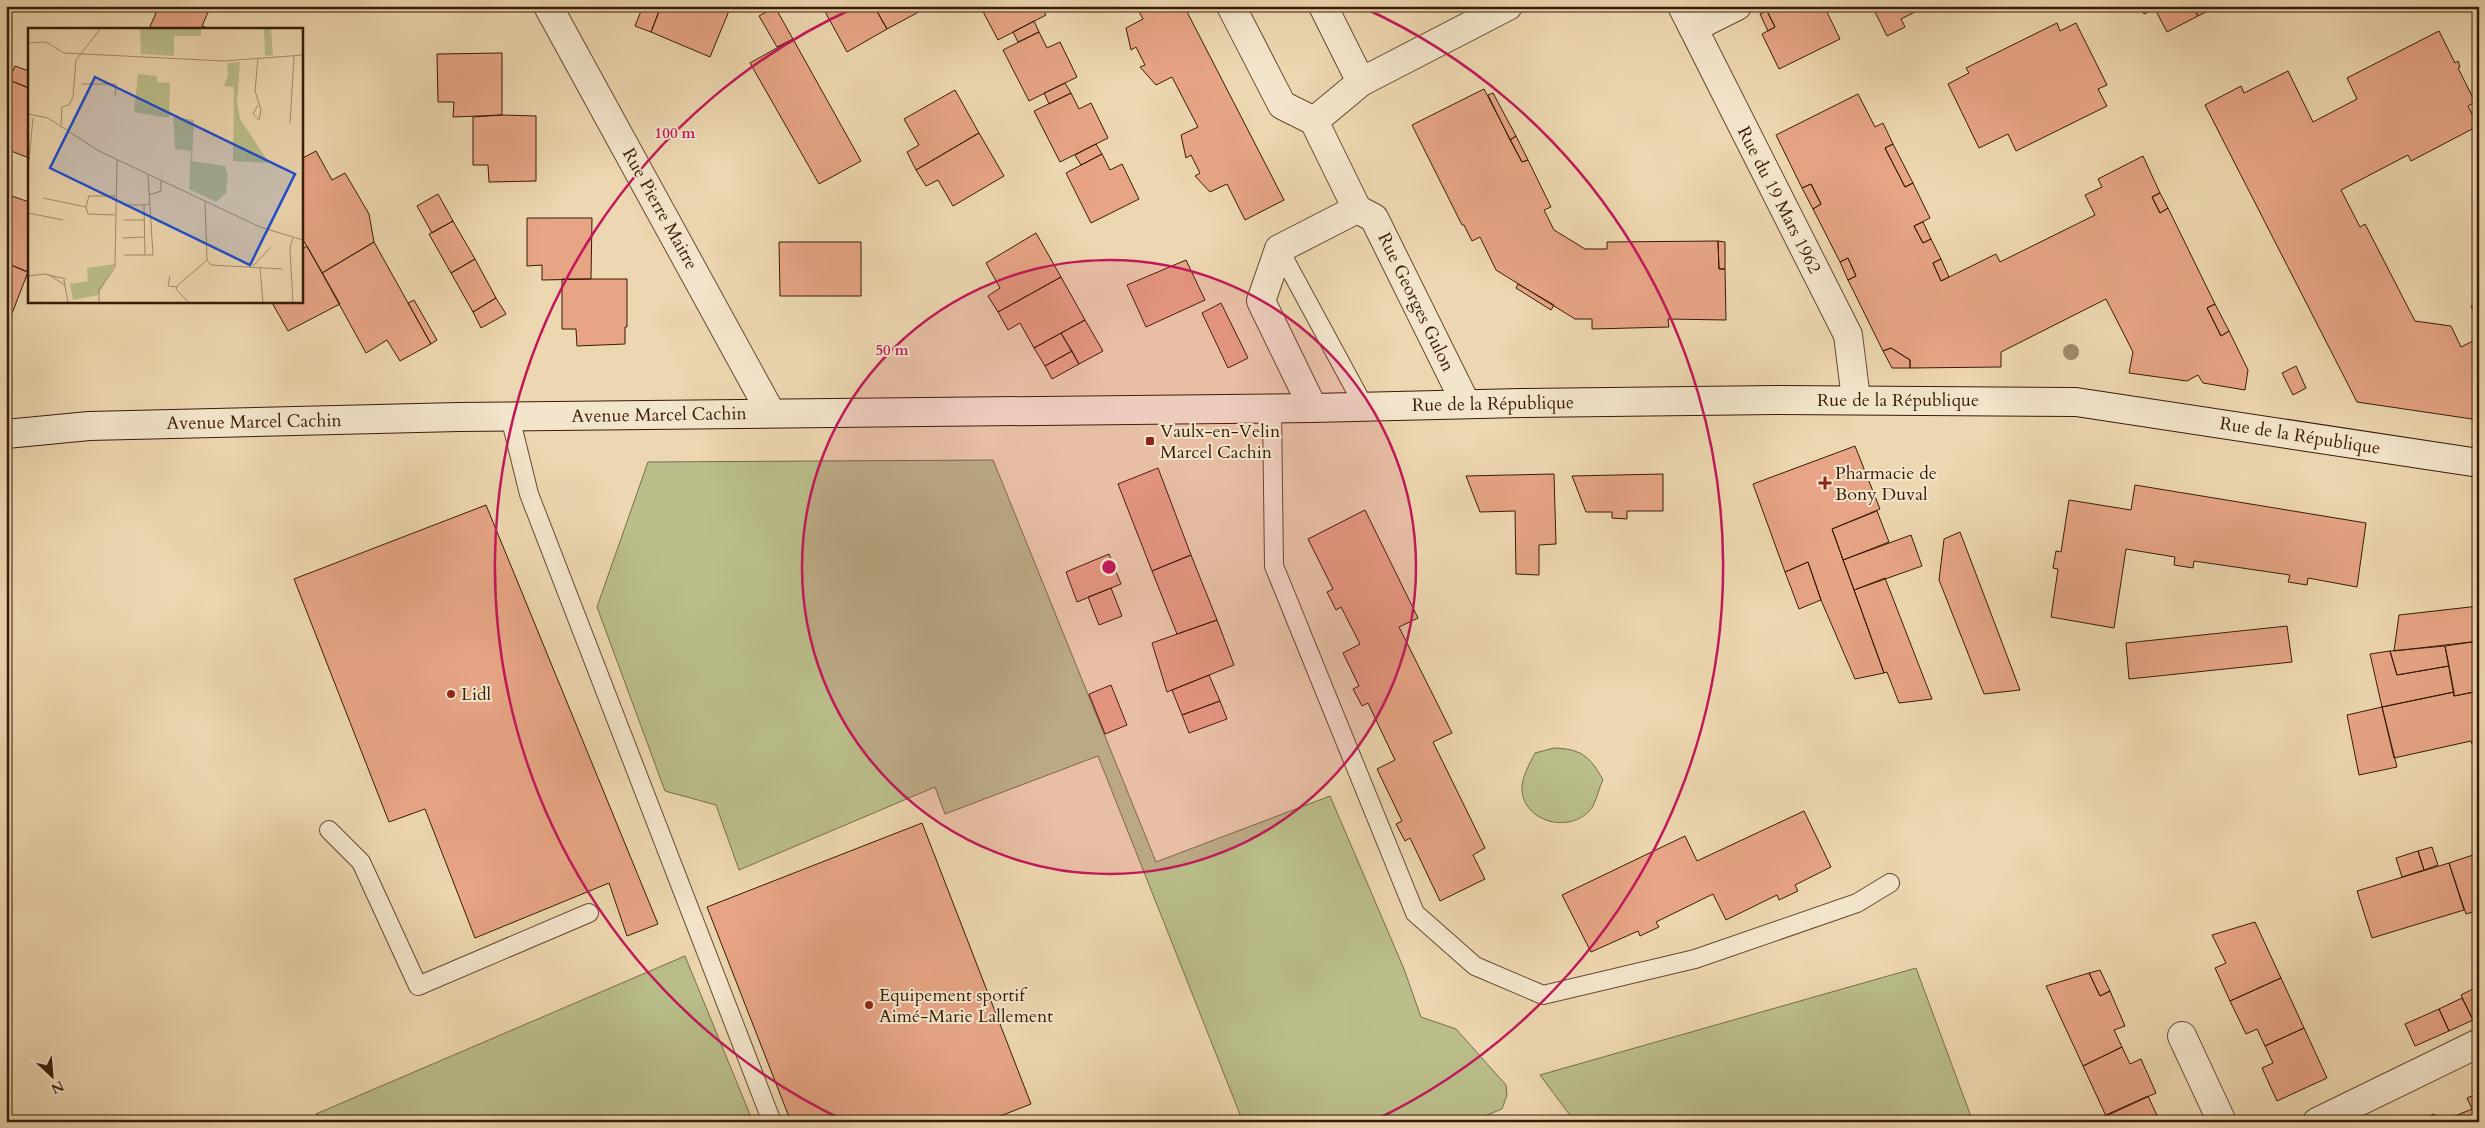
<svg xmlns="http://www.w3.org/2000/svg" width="2485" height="1128" font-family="Cardo,serif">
  <rect width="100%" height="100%" fill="#edd7b0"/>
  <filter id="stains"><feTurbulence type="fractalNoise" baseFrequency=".004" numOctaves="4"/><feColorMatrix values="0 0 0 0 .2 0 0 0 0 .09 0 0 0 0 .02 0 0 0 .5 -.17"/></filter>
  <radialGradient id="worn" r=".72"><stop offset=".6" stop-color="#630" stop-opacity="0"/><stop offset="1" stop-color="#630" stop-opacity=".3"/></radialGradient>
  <path fill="#babe8a" stroke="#796c48" d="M993,460l163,402 174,-66 74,173 17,48 35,12 50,56 1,10 -5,14 -32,13h-227l-145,-366 -153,58 -10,-27 -196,83 -23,-65 -51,-14 -68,-184 51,-145z
    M1554,748c27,1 36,8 49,32 -4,8 -6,18 -10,26 -19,30 -73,17 -71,-20 1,-11 8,-23 13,-33z
    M685,956l68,166h-423l-14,-8z
    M1916,968l57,154h-398l-35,-47z"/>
  <path fill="#e7a585" stroke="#381b06" d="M159,6h40l10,4 -7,16 8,3h-61z
    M629,6h32l-10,26 -16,-6 6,-15z
    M661,6h70l-21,51 -59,-25z
    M822,6h52l13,23 -40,23z
    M874,6h53l1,1 -41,22z
    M980,6h61l5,9 -48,25z
    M1136,6h48l100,194 -39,20 -18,-36 -17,8 -15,-16 5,-3 -9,-18 -5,3 -5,-23 17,-8 -26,-50 -16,8 -16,-18 5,-2 -9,-18 -5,3 -5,-22 17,-9z
    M1776,6h48l16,33 -61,30 -17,-35 13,-7 -8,-16z
    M1872,6h55l-26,13 4,8 -18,9z
    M2140,6h53l5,10 -31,16 -12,-23 -11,5z
    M2208,6l2,4 -12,6 -5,-9z
    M775,7l18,32 -16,8 -18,-31z
    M1767,11l8,16 -7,4 -8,-17z
    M1034,21l5,11 -21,10 -5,-10z
    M2057,23l3,8 16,-8 31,62 -9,4 9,17 -91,45 -8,-17 -29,14 -31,-64 21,-11 -3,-5z
    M2439,31l16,32 3,-2 2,6 -2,1 17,34 -7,4 10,20 -67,35 -3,-6 -67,35 19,37 5,-3 50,97 36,5 10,21 18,-9v82l-122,-18 -152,-297 36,-19 3,7 44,-22 25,51 44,-23 -10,-21z
    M1039,32l8,16 13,-6 17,35 -48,24 -26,-51z
    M793,39l68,122 -42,23 -69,-121z
    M502,53v62l-49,2 1,-15h-16l-1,-48z
    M15,66l14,5v17l-20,-8z
    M9,80l20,8v70l-23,-9v-62z
    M1065,83l6,10 -22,11 -5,-11z
    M1484,89l38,73 6,-2 23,47 -7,3 10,20 31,19h22v-7l111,-1 1,28h6l1,51 -58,-1 1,8 -77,2v-10h-17l-79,-49 -16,-33 -8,4 -8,-16h-2l-50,-100z
    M955,90l24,43 -63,37 -9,-18 12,-7 -15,-26z
    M1071,93l8,16 12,-6 17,35 -48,24 -26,-51z
    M1493,93l23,43 -6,4 -22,-45z
    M1858,94l17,33 8,-4 10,21 -8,4 20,39 8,-4 17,35 -16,8 9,17 8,-4 10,20 -8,4 8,18 55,-27 4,8 95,-47 -10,-20 17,-8 -4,-8 45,-23 17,37 -8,4 8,16 8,-5 47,96 -8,4 14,28 8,-5 19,39 -3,20 -42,-7 -5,-8 -11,6 -58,-8 4,-21 -27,-53 -105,53v15l-91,1v-8l-19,-12 -8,3 -35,-71 8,-4 -8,-18 -8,4 -27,-53 8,-5 -10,-20 -9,4 -26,-53z
    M502,115l34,1v65l-47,1 -1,-17h-15v-48z
    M979,133l25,43 -51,30 -15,-26 -12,6 -10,-16z
    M1516,136l12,24 -6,2 -12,-22z
    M1096,144l6,10 -21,11 -6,-10z
    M1893,144l20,39 -8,4 -20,-39z
    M316,151l16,29 13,-7 24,41 5,28 -52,31 -21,-37v-77z
    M1102,154l8,16 12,-6 17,35 -48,24 -25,-50z
    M1811,184l10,20 -8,5 -11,-21z
    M2160,193l8,15 -8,5 -8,-16z
    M6,194l23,8 -1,70 -22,-9z
    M438,194l15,27 -21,12 -15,-27z
    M527,218h65l-1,61 -49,1v-15l-15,1z
    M453,221l22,38 -24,14 -22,-39z
    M1923,222l8,17 -8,4 -9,-17z
    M1036,233l25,44 -63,35 -10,-16 12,-8 -14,-25z
    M1718,241l7,1v27h-6z
    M374,242l57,102 -31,17 -13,-21 -21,13 -44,-80z
    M779,242h82v54h-81z
    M307,246l33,58 -52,27 -17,-30h30v-51z
    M1848,258l8,18 -8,4 -8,-18z
    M475,259l21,39 -23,14 -22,-39z
    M1941,259l8,18 -8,4 -8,-18z
    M1186,260l19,40 -59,27 -19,-42z
    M6,263l22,9 -17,44 -5,-2z
    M1061,277l24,43 -51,28 -14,-25 -12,7 -10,-18z
    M562,279h65v48h-2v17l-48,2 -1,-17h-14z
    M1518,284l36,21 -3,5 -35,-22z
    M496,298l10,16 -25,14 -8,-16z
    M414,300l23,40 -6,4 -23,-41z
    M1221,303l27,55 -20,10 -26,-55z
    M2215,304l14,27 -8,5 -14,-28z
    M2471,306h8v17z
    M1085,320l18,31 -24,13 -18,-31z
    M1061,333l11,18 -27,15 -11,-18z
    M1891,348l19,12v8h-18l-9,-17z
    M1072,351l7,13 -27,15 -7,-13z
    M2296,366l10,22 -13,7 -11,-22z
    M1855,446l25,63 -48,20 52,144 -29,6 -34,-79 -13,-38 -23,10 -32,-88z
    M1158,468l33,87 -39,16 -34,-87z
    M1554,474l2,70 -17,1v30l-23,-1 -1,-63 -35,1 -14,-36z
    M1663,474v37h-36v8l-15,-1v-6h-26l-14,-36z
    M2135,485l231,38 -9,64 -49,-9 -1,7 -19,-3 2,-7 -96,-14 -1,7 -19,-3 1,-8 -49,-8 -12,79 -63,-11 7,-48 -5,-1 3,-17 5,1 8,-52 62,10z
    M486,505l172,419 -31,12 -18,-53 -134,55 -50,-129 -36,13 -95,-243z
    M1365,510l53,108 -19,9 53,106 -19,9 52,106 -12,7 12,24 -45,22 -30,-63 -5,3 -9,-17 6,-3 -25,-52 18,-9 -27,-57 -6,3 -9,-17 6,-3 -16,-33 17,-9 -19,-37 -5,3 -9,-18 6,-3 -25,-50z
    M1877,511l12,31 -46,18 -11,-31z
    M1960,532l60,158 -36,4 -45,-114 5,-41z
    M1911,535l11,31 -68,24 -11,-30z
    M1109,554l12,30 -44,18 -11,-30z
    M1191,555l26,65 -40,14 -25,-63z
    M1808,562l13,38 -22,9 -14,-37z
    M1885,578l47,121 -33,4 -12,-31 -3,1 -30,-83z
    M1111,588l11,28 -23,9 -11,-28z
    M2479,606v35l-85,10 5,-36z
    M1217,620l17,45 -67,27 -15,-49z
    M2287,626l5,36 -163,17 -3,-36z
    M2479,641v50l-25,5 -9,-50z
    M2445,646l4,20 -52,9 -7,-24z
    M2390,651l7,24 52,-9 5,26 -72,15 -12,-53z
    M1209,675l11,26 -38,14 -10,-25z
    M1111,685l16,40 -22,9 -16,-40z
    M2479,691v52l-7,1 -1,-3 -77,17 -12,-51 72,-15v4z
    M1220,701l7,18 -38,14 -7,-18z
    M2382,707l15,60 -38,8 -12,-60z
    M1804,811l27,56 -36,18 3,6 -19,9 -2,-5 -51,25 -13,-26 -57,28 3,5 -19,9 -2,-5 -47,21 -29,-57 123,-59 12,25z
    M922,823l109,281 -46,18h-194l-84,-215z
    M2432,847l6,18 -14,5 -6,-19z
    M2418,851l6,19 -22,7 -6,-19z
    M2479,853v57l-13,4 -17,-51z
    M2449,863l15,47 -92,28 -15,-47z
    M2255,922l26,56 -51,23 -15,-33 11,-5 -14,-28z
    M2100,970l10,21 -10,5 -11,-23z
    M2089,973l11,23 10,-5 15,35 -11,4 8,17 -39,19 -37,-80z
    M2281,978l23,50 -39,18 -8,-17 -11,5 -16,-33z
    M2479,986v30l-6,4 -12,-25z
    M2462,998l11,22 -24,11 -10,-22z
    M2439,1009l10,22 -34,15 -10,-22z
    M2304,1028l23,50 -50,23 -15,-33 11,-5 -8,-17z
    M2122,1047l8,17 11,-5 15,34 -50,23 -23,-50z
    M2479,1093v29h-21l-3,-6 17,-7 -5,-11z
    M2148,1096l12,26h-61l-2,-3z
    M2434,1114l3,8h-20z"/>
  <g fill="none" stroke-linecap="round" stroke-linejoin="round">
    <defs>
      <path id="lane" d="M1279,249l85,157
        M1272,408l2,158 141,347 60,53 68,29 152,-36 162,-56 33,-20
        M510,417l19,77 243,628
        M329,830l32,32 57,124 171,-73"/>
      <path id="street" d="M548,6l223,407
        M1231,6l51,99 32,16 43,88 17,9 92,186
        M1682,6l166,329 8,64
        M1693,28l44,-22
        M1361,82l147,-76
        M1314,121l47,-39 -38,-76
        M1313,408l-52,-107 18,-52 78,-40
        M2182,1036l40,86
        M2317,1122l162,-79"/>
      <path id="secondary" d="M6,434l83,-8 370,-9 854,-9 208,-5 255,-3 300,2 403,61"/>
    </defs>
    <use href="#lane" stroke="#654a30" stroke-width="20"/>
    <use href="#street" stroke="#654a30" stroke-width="30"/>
    <use href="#secondary" stroke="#381b06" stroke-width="30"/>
    <use href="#lane" stroke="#f3e5cc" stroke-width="18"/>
    <use href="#street" stroke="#f3e5cc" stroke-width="28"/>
    <use href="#secondary" stroke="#f3e5cc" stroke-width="28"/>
  </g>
  <circle fill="#9f8b68" cx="2071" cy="352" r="8"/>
  <circle cx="1109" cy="567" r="307" fill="#c2185b" fill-opacity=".12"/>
  <g fill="none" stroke="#c2185b" stroke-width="2.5">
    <circle cx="1109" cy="567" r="307"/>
    <path d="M845 1121A614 614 0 0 1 854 8M1364 8A614 614 0 0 1 1373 1121"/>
  </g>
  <g fill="#8f2418" stroke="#f3e5cc" stroke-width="2">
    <rect x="1145" y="436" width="10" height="10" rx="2.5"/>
    <path d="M1822.5 475.5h5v5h5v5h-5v5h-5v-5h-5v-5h5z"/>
    <circle cx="451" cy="694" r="5"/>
    <circle cx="869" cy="1005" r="5"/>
  </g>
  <g text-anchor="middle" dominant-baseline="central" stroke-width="4" stroke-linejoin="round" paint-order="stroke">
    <g font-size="18" fill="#381b06" stroke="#f3e5cc">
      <text transform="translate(1779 200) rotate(63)">Rue du 19 Mars 1962</text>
      <text transform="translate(660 209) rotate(61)">Rue Pierre Maitre</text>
      <text transform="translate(1416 302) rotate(64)">Rue Georges Gulon</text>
      <text x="1898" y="400">Rue de la République</text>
      <text transform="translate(1493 404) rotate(-1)">Rue de la République</text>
      <text transform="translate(659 415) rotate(-1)">Avenue Marcel Cachin</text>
      <text transform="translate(254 422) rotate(-1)">Avenue Marcel Cachin</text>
      <text transform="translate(2300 436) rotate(9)">Rue de la République</text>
    </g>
    <g font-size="18" fill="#381b06" stroke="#f3e5cc" text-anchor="start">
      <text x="1160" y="431">Vaulx-en-Velin<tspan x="1160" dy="21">Marcel Cachin</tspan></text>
      <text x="1835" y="473">Pharmacie de<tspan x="1835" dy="21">Bony Duval</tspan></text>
      <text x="461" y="694">Lidl</text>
      <text x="879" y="995">Equipement sportif<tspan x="879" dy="21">Aimé-Marie Lallement</tspan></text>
    </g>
  </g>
  <g transform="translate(28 28)">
    <rect width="275" height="275" fill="#edd7b0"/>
    <path d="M112,0h61v8h-27v20l-33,-2zM236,0h7l2,27 -8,1zM212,34l-3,39 3,18 29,44 -36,-2 1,-74 -10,-1 4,-11 -1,-12zM110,46l19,2v6l13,1 -1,35 -35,-6zM145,89l21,3 -2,41 33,5 3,9 -2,18 -10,9 -27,-13 2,-38 -16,-2zM87,236l-17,31 -25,5 -3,-16 18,-3 -1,-13z" fill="#babe8a"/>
    <path fill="none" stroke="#a58c6c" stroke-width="1" d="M0,0l1,15M0,15l18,-1 18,11 160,8 79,-6M230,30l-3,33 6,19 -2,10 -6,-6 5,-9M54,56h34l-1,12M0,86l20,4 51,33 161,76 43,13M262,95l4,-67M33,97l1,-18 7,-2 4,-8 3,-37 25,-32M0,143l5,-53M120,147l5,80h-8l-1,-50 5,-1M121,167l12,-4v-10M15,170l43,9 3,-11h26M177,174l2,58 4,5 71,4M98,177h18M58,179l2,7 27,1M0,185l35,7M96,192h20M95,210l22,-1M265,210l-3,10 3,55M96,227h21M225,238l18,-19M232,239l3,36M21,247l16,10M0,248l16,-2 22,5M142,248l-2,10 9,1M36,252l4,23M71,275v-13l16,-23 2,-107M161,275l-13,-14 1,-3 30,-26"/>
    <path fill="#1d4ed8" fill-opacity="0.15" stroke="#1d4ed8" stroke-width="2.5" d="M67,49l200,97 -45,91 -200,-97z"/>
    <rect width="275" height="275" fill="none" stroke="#381b06" stroke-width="2.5"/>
  </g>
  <circle cx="1109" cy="567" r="8" fill="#c2185b" stroke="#f3e5cc" stroke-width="2.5"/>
  <g font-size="15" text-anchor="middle" font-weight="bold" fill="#c2185b" stroke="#f3e5cc" stroke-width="4" stroke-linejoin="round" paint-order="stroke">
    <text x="675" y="138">100 m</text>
    <text x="892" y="355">50 m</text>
  </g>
  <rect width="2485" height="1128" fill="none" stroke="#edd7b0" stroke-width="25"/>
  <rect x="8" y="8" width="2470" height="1113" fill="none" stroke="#381b06" stroke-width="2.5"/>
  <rect x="12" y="12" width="2460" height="1103" fill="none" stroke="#381b06"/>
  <g transform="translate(52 1076) rotate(154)" stroke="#f3e5cc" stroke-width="4" paint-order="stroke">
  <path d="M0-4L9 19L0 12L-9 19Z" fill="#381b06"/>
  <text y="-8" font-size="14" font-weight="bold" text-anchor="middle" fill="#381b06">N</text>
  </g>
  <rect width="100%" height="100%" filter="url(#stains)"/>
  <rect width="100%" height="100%" fill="url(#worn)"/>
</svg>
